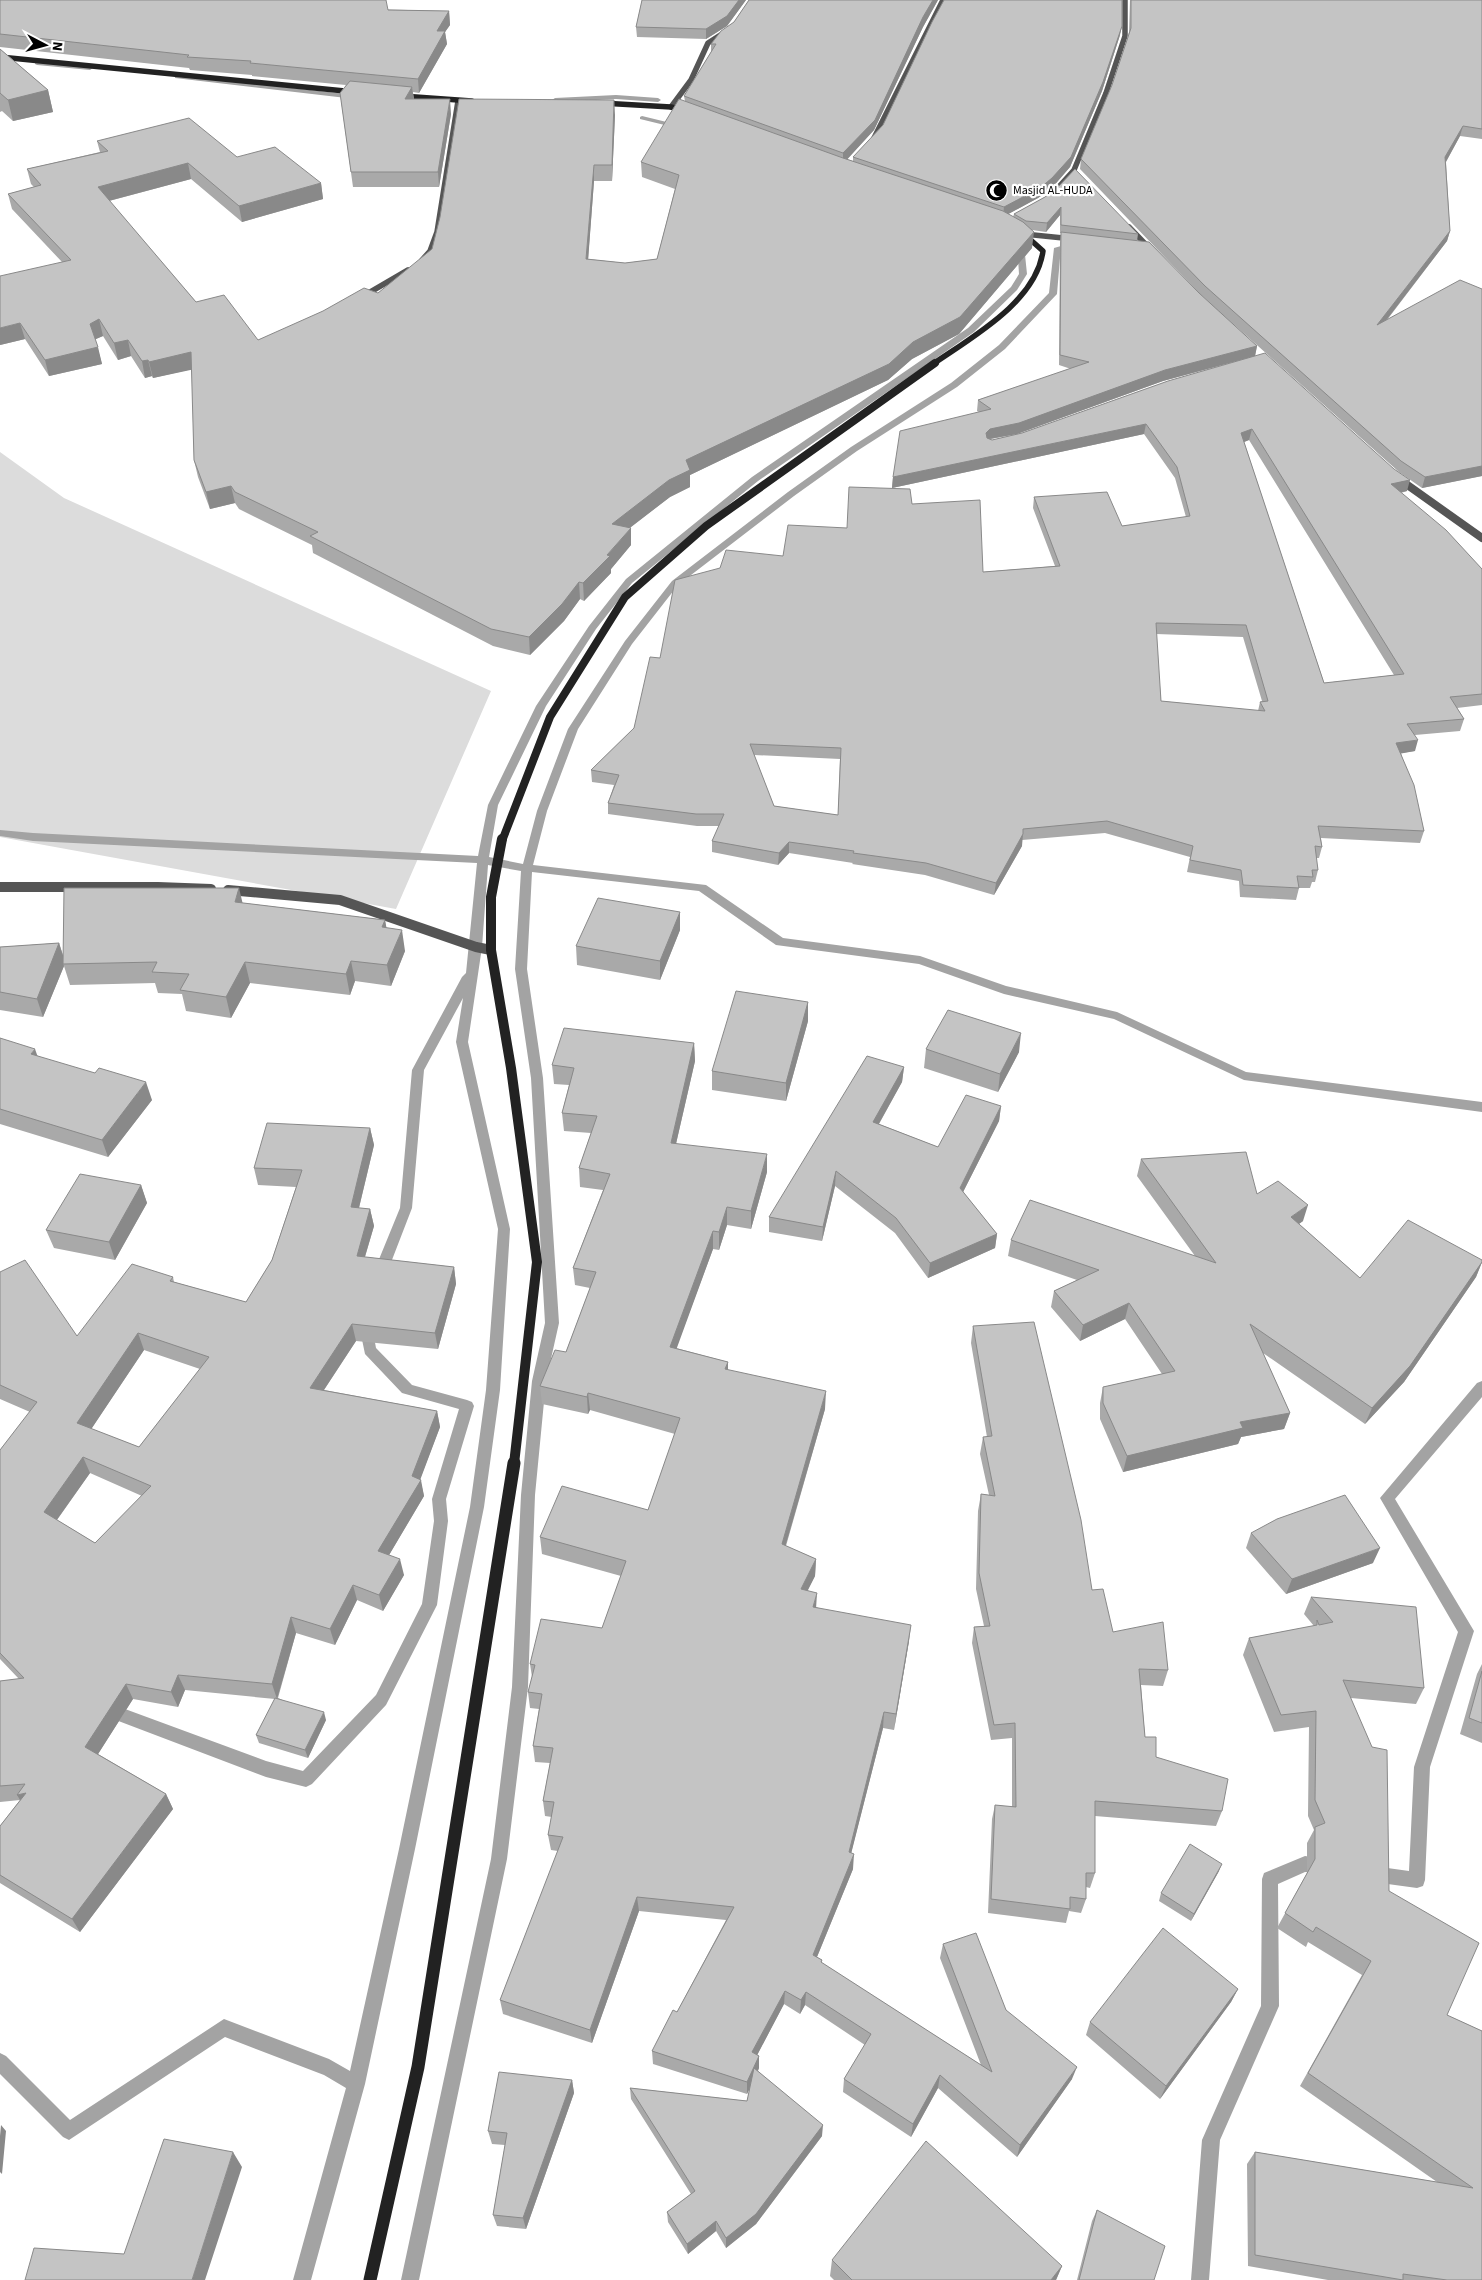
<svg xmlns="http://www.w3.org/2000/svg" width="1482" height="2280" font-family="'Source Sans 3',sans-serif">
  <rect width="100%" height="100%" fill="#fff"/>
  <path fill="#dcdcdc" d="M0,452l64,46 427,193 -95,218 -396,-72z"/>
  <g fill="none" stroke-linecap="round" stroke-linejoin="round">
    <path fill="#a3a3a3" fill-rule="evenodd" d="M35,62l55,4 3,2 -3,2 -53,-5 -2,-1z
      M177,75l178,20 3,2 -3,2 -180,-21v-2z
      M616,95l42,3 3,2 -3,2 -42,-3 -61,3 -3,-2 3,-2z
      M642,116l41,10 2,1 -4,2 -41,-10v-2z
      M1017,243l7,2 3,29 -10,16 -43,42 -216,149 -126,102 -36,46 -50,77 -48,99 -9,52 34,7 14,-53 31,-82 57,-88 47,-60 116,-89 63,-45 100,-64 48,-38 50,-52 5,-45 7,-2 -4,48 -52,55 -48,38 -100,64 -63,45 -116,89 -46,59 -54,85 -31,82 -14,54 173,20 77,53 137,18 86,30 111,26 129,60 236,30v10l-238,-32 -130,-61 -110,-25 -85,-30 -143,-19 -77,-54 -167,-19 -5,97 16,109 16,245 -13,58 -11,114 -7,192 -21,172 -88,421h-18l90,-421 21,-172 9,-192 11,-114 13,-58 -14,-245 -16,-109 6,-98 -33,-6 -6,82 -14,95 42,187 -10,161 -16,117 -69,342 -50,235 -54,196h-18l53,-192 -22,-13 -99,-38 -156,103 -6,-3 -63,-63v-21l6,3 64,64 154,-101 105,40 21,12 49,-222 71,-342 16,-117 12,-161 -42,-187 7,-44 -39,72 -12,138 -27,70h-10l-2,-4 27,-66 12,-138 50,-93 4,-4 11,-110 -444,-22 -33,-5v-6l33,3 445,23 10,-51 48,-99 53,-80 37,-47 126,-102 216,-149 43,-41 8,-13z
      M366,1320l5,1 5,27 36,37 55,15 5,2 2,4 -28,93 2,22 -11,84 -51,100 -74,79 -6,3 -40,-10 -166,-63 -2,-5 2,-5 6,-2 160,59 37,10 73,-76 46,-91 12,-83 -2,-22 27,-90 -57,-16 -37,-39 -6,-29 2,-4z
      M1482,1381v16l-87,102 79,132 -44,136 -5,113 -2,6 -6,2 -44,-6 -6,-2 -2,-6 2,-6 6,-2 36,5 5,-104 44,-135 -78,-134 97,-115z
      M1305,1856l24,4 2,6 -2,6 -6,2 -18,-2 -27,12 1,122 -59,134 -11,140h-18l11,-140 59,-134 1,-127 2,-6z"/>
    <path stroke="#555" stroke-width="5.5" d="M671,107l20,-27 17,-37 17,-11
      M874,138l69,-138
      M1055,191l19,-21 32,-77 19,-57v-36
      M1129,227l23,24
      M1024,234l49,5
      M422,260l8,-9 7,-19 21,-131
      M360,298l48,-28"/>
    <path stroke="#555" stroke-width="8" d="M1399,479l83,59"/>
    <path stroke="#555" stroke-width="10" d="M0,887h158l53,2
      M228,890l112,10 136,47 15,3"/>
    <path stroke="#222" stroke-width="5.5" d="M0,57l355,35
      M402,96l70,5
      M601,103l70,4 15,4
      M933,364c39,-27 103,-62 110,-113l-19,-17"/>
    <path stroke="#222" stroke-width="8" d="M502,841l48,-124 75,-120 81,-71 229,-163"/>
    <path stroke="#222" stroke-width="10" d="M502,839l-11,58v53l20,118 26,194 -23,202"/>
    <path stroke="#222" stroke-width="13" d="M370,2280l48,-213 96,-604"/>
  </g>
  <path fill="#a9a9a9" fill-rule="evenodd" d="M0,0l449,11 1,14 -5,7 2,12 -28,49 -6,-1 1,7 37,15 -12,73h-86l-13,-94 6,-8 -94,-9v-1l-62,-5 -1,-2 -189,-21z
    M642,0h104l-19,26 -21,13 -69,-2 -1,-10z
    M749,0h189l-15,27 -49,103 -27,29 6,2v-4l267,-122 -18,56 -32,76 -19,22 -13,9 -30,16 5,3 1,-3 31,-17 93,37 -1,7 62,52 58,53 -2,10 152,135 -6,2 81,76v136l-25,3 7,11 -4,12 -45,4v16l-14,2 23,78 -4,12 -99,-5 1,9 -3,11h-3l2,12 -3,12h-3l-2,6h-11l-3,12 -56,-3 -1,-16 -52,-9 3,-15 -85,-24 -83,7v6l-28,49 -69,-20 -73,-11 1,-1 -64,-10 -11,12 -66,-13v-11l7,-15h-22l-89,-12v-11l6,-18 -22,-3 -1,-12 43,-42 26,-70 123,-102 64,-28 65,-24 71,68 72,-6 -22,-58 1,-11 88,29 64,-9 -11,-39 -31,-44 -252,54 1,-11 86,-65 -2,-1 1,-11 93,-31 -12,-4 1,-122 1,-10h-1v-18l-14,17 -14,-2v18l-73,86 -47,25 -24,21 -198,95v12l-20,10 -41,31h2v17l-20,24v4l-27,28 -4,-2 -16,22 -34,34 -37,-9 -180,-93 -1,-8 -73,-36 -4,-6 -25,6 -12,-32 -4,-17 -2,-91 -39,9 -1,-2 -7,2 -14,-22 -13,4 -15,-24 -8,3 7,25 -53,12 -24,-37 -25,6 62,-83 -50,-53 -4,-15 26,-7 -3,-3 -4,-15 73,-17 -3,-11 140,16 84,26 2,16 -81,23 -51,-43 -82,22 87,101 62,38 120,-47 237,-178 -3,66h-18l-6,78 37,4 32,-4 18,-70 -33,-12 -1,-15 44,-61 -1,-5 27,-44v-8l23,-22zM1241,360l-219,73 -30,7 -1,-1 26,-5 146,-53zM1249,440l145,235 -70,8 -80,-241zM1156,634l87,3 19,64 -2,1 -2,9 -97,-10zM754,755l86,4 -2,56 -64,-9z
    M1130,0h352v139l-22,-3 -14,26 4,69 -3,10 -60,79 95,-31v187l-60,12 -23,-16 -196,-175 -123,-128 1,-10 31,-74 17,-53z
    M0,49l48,41 5,22 -40,9 -11,-10 -2,1z
    M243,903l142,17 1,8 19,23 -14,35 -36,-5 -5,14 -100,-12 -19,35 -45,-7 -4,-17 -24,-1 -3,-10 -85,2 -6,-19 -21,51 -43,-7v-63l59,-4 4,12z
    M680,912v18l-20,50 -83,-15 -1,-19z
    M808,1002v19l-22,80 -74,-11v-19z
    M0,1038l38,18 114,44 -44,57 -108,-33z
    M694,1043l1,18 -19,83 91,28 -16,57 -24,-4 -8,25 -6,-1 -37,99 52,14v8l97,39 -39,137 30,13 -1,17 -7,14 8,17 93,34 -15,89 -11,-2 -32,125 2,16 -36,88 5,3v3l159,102 -41,-107 3,-14 129,135 -55,78 -79,-69 -27,49 -68,-45 1,-13 21,-34 -60,-40 -5,9 -16,-10 -27,51 2,1v12l-1,3 64,65 -66,88 -30,24 -10,-17 -28,23 -20,-32 -1,-10 24,-18 -60,-95 -1,-11 117,13 3,-13 -3,6 -94,-30 -1,-13 25,-39 49,-92 -87,-9 -47,132 -89,-29 -3,-14 58,-149 -7,-1 -3,-15 4,-18 -7,-1 -2,-15 7,-38 -15,-1 -2,-16 6,-37 -9,-1 -2,-16 4,-15 -2,-13 72,-36 19,-52 -79,-22 -2,-17 108,-27 27,-76 -85,-24 -2,4 -46,-10 -2,-18 26,-34 24,-64 -15,-3 -2,-17 30,-78 -23,-3 -1,-19 12,-35 -27,-2 -2,-18 7,-28 -15,-1 -2,-19z
    M926,1049l93,3 -21,40 -74,-24z
    M904,1067l-2,15 -23,42 59,23 63,-41 -2,15 -36,71 34,42 -2,14 -67,30 -33,-45 -60,-47 -13,55 -53,-9v-15z
    M370,1128l4,17 -15,63 11,1 4,17 -9,31 89,10 2,17 -18,65 -82,-8 -32,49 113,21 3,16 -20,52 4,17 -35,59 15,20 -21,36 -26,-11 -22,45 -39,-12 -18,65 48,22 -18,38 -49,-15 -3,-8 19,-36 -90,-9 -7,17 -45,-8 -35,55 68,40 7,15 -93,123 -80,-49v-57l20,-26 -20,2v-121l19,-2 -19,-20v-209l30,-38 -30,-13v-127l77,64 96,-59 1,5 72,20 26,-42 24,-73 -38,-2 -4,-17zM144,1350l56,19 -61,78 -48,-18zM90,1473l52,23 -47,47 -38,-23z
    M1141,1159l116,35 46,27 -4,3 61,54 122,-16 -6,15 -72,105 -39,42 -102,-71 27,60 -6,16 -43,8 -3,7 -115,28 -23,-53v-16l3,-16 59,-13 -37,-55 -45,22 -29,-34 3,-16 23,-11 -69,-24 3,-16 184,16 -58,-80z
    M141,1185l6,18 -32,57 -61,-12 -8,-18z
    M973,1326l119,264 21,42 55,38 -5,16 -22,-1 4,52 11,20 66,54 -6,15 -121,-10v57l-5,15 -4,-1v12l-5,14 -12,-2 -3,12 -78,-10 4,-94 3,-14 17,2v-69l-21,2 -19,-97 2,-16 10,-1 -8,-37 2,-78 3,-17 8,1 -9,-41 3,-17h4l-16,-94z
    M1251,1533l122,30 -87,31 -40,-46z
    M1311,1597l113,91 -8,16 -65,-6 38,193 58,124 35,16v249h-154l-80,-14 -1,-102 8,-12 182,30 -137,-96 62,-111 -54,-33 -2,5 -29,-19 30,-55v-30l7,-13 -6,-14 1,-89 -35,5 -31,-77 6,-17 65,-12 -10,-12z
    M1482,1664v79l-22,-9 17,-60z
    M1219,1871l-28,50 -32,-20 2,-8z
    M1238,1989l-7,13 -71,97 -74,-64 4,-13z
    M572,2080l2,13 -48,136 -29,-3 -4,-11 12,-70 -13,-1 -4,-13z
    M1097,2210l57,70h-77l15,-59z
    M832,2260l230,6 -6,14h-222l-4,-4z"/>
  <path fill="#898989" d="M739,0h7l-19,26 -21,13v-10z
    M933,0h5l-15,27 -49,103 -31,34v-11z
    M449,11l1,14 -5,7 2,12 -28,49 -1,-14 19,-48z
    M1122,26l-2,9 -18,56 -32,76 -19,22 -13,9 -35,19 1,-10z
    M412,87l2,14 -9,-2z
    M48,90l5,22 -40,9 -5,-21z
    M450,99l1,15 -12,73 -1,-15z
    M614,100l1,15 -3,66v-16z
    M1463,126l-3,10 -17,31 2,-10z
    M188,163l3,16 -90,24 -3,-16z
    M594,165v16l-7,94 -1,-16z
    M321,183l2,16 -81,23 -3,-16z
    M1061,207l-1,8 -14,17 1,-9z
    M1450,231l-3,10 -73,95 3,-11z
    M1034,232l-2,16 -73,86 -47,25 -24,21 -198,95v12l-20,10 -57,44 -1,-17 74,-64z
    M99,319l4,17 -9,4 -4,-16z
    M20,323l5,16 -25,6v-17z
    M128,340l3,16 -13,4 -4,-17z
    M1257,346l-2,10 -92,25 -146,53 -28,5 -4,5 1,-11 4,-4 175,-59z
    M98,347l4,17 -53,12 -4,-16z
    M191,352l4,17 -42,9 -4,-16z
    M148,360l4,16 -7,2 -3,-17z
    M1146,424l-2,10 -252,54 1,-11z
    M1252,429l-3,11 -10,4 2,-11z
    M1482,466v10l-60,12 3,-11z
    M1410,480l-3,11 -19,4 3,-11z
    M231,486l4,17 -25,6 -4,-17z
    M631,528v17l-20,24v4l-27,28 -1,-18z
    M579,582l1,17 -16,22 -34,34 -1,-18z
    M1418,740l-3,11 -22,4 3,-12z
    M1023,834l-1,12 -28,49 2,-12z
    M789,842v11l-11,12 1,-12z
    M239,888l5,21 -9,-7z
    M680,912v18l-20,50v-19z
    M385,920l4,21 -7,-14z
    M402,930l3,21 -14,35 -4,-21z
    M59,943l6,19 -2,2 1,2 -21,51 -6,-18z
    M351,961l4,20 -5,14 -4,-21z
    M245,962l5,21 -19,35 -5,-21z
    M808,1002v19l-22,80v-18z
    M1021,1033l-2,19 -21,40 2,-18z
    M694,1043l1,18 -23,100 -1,-18z
    M35,1049l6,17 -10,-12z
    M904,1067l-2,15 -30,54 1,-14z
    M146,1082l6,18 -44,57 -6,-17z
    M1001,1106l-2,15 -41,81 2,-14z
    M370,1128l4,17 -19,79 -4,-17z
    M767,1154v18l-16,57v-18z
    M836,1171l-1,15 -13,55 1,-14z
    M141,1185l6,18 -32,57 -6,-18z
    M1308,1205l-5,16 -17,12 5,-16z
    M727,1207v18l-8,25v-18z
    M370,1209l4,17 -14,47 -3,-17z
    M713,1231v18l-42,115 -1,-17z
    M997,1234l-2,14 -67,30 2,-15z
    M1482,1262l-6,15 -72,105 -39,42 7,-16z
    M454,1267l2,17 -18,65 -3,-16z
    M1129,1303l-4,16 -45,22 3,-16z
    M352,1324l4,17 -42,64 -4,-17z
    M138,1333l6,17 -60,90 -7,-17z
    M728,1362v17l-3,-10z
    M826,1391l-1,18 -44,152 1,-17z
    M588,1393l2,17 -2,4 -1,-17z
    M437,1411l3,16 -21,56 2,-3 3,16 -42,71 -4,-16 34,-75z
    M1290,1413l-6,16 -43,8 -3,7 -115,28 4,-16 113,-34z
    M83,1457l7,16 -39,55 -7,-16z
    M1380,1548l-7,15 -87,31 6,-15z
    M400,1559l4,16 -21,36 -4,-16z
    M816,1559l-1,17 -15,29 1,-16z
    M353,1585l4,15 -22,45 -5,-16z
    M817,1593l-1,16 -3,-2z
    M291,1617l5,16 -19,66 -5,-15z
    M911,1625l-2,16 -15,89 2,-16z
    M178,1675l7,15 -7,17 -7,-15z
    M126,1684l7,15 -40,63 -8,-15z
    M324,1712l2,8 -18,38 -3,-8z
    M884,1712l-1,16 -35,138 1,-14z
    M26,1793v17l-9,-15z
    M166,1794l7,15 -93,123 -8,-13z
    M854,1854l-1,15 -41,100 1,-14z
    M1222,1864l-3,7 -28,50 3,-7z
    M637,1897l2,14 -47,132 -2,-13z
    M1238,1989l-7,13 -71,97 6,-13z
    M785,1991l-1,13 -32,61v-13z
    M806,1992l-1,13 -5,9 1,-14z
    M759,2056v12l-12,26v-12z
    M1077,2067l-5,12 -55,78 3,-12z
    M940,2075l-2,13 -27,49 2,-13z
    M572,2080l2,13 -48,136 -3,-11z
    M1,2125l5,6 -4,43 -2,-2v-36z
    M823,2125l-1,11 -66,88 -30,24v-10z
    M233,2152l9,15 -37,113h-13z
    M716,2221v10l-28,23 -1,-10z
    M1062,2266l-6,14h-5z"/>
  <path fill="#c4c4c4" stroke="#898989" fill-rule="evenodd" d="M0,0h386l2,10 61,1 -12,20h8l-27,48 -168,-16 1,-2 -64,-4 2,-2 -189,-21z
    M642,0h97l-12,16 -21,13 -70,-2z
    M749,0h184l-10,17 -48,103 -32,33 -159,-57 32,-52h-5l10,-13 13,-9z
    M944,0h178v26l-19,56 -32,75 -19,21 -12,10 -36,19 -151,-50 30,-32 49,-103z
    M1131,0h351v129l-19,-3 -18,31 5,74 -73,94 83,-45 22,9v177l-57,11 -24,-16 -196,-175 -124,-127 31,-74 19,-57z
    M0,49l48,41 -40,10 -8,-7z
    M350,81l62,6 -7,12h45l-12,73h-87l-11,-79z
    M459,99l155,1 -2,65h-18l-8,94 39,4 32,-4 22,-84 -38,-13 38,-63 164,59 160,53 20,11 11,10 -74,85 -47,25 -24,22 -203,96 4,10 -21,10 -57,44 19,4 -24,27 3,1 -27,27 -4,-1 -17,22 -33,33 -38,-8 -181,-93 8,-4 -83,-40 -4,-6 -25,6 -12,-32 -3,-108 -42,10 -1,-2 -6,1 -14,-21 -14,3 -15,-24 -9,5 8,23 -53,13 -25,-37 -20,5v-52l71,-16 -63,-66 33,-9 -14,-16 81,-18 -11,-10 92,-23 48,39 38,-10 46,36 -82,23 -51,-43 -90,24 98,115 28,-7 34,45 65,-29 41,-23 14,5 54,-44 8,-32z
    M1075,169l63,65 -77,-9v-18l-14,16 -21,-2 -12,-7 31,-17 13,-10z
    M1061,232l88,10 50,51 58,53 -92,24 -146,53 -29,6 -4,4 1,5 5,2 30,-7 146,-52 97,-28 129,116 16,11 -19,4 55,46 36,39v125l-32,3 14,22 -57,5 11,16 -22,3 18,42 10,46 -106,-5 4,21 -7,-1 3,24h-6l1,7 -16,-1 2,12 -56,-3 -2,-15 -51,-10 3,-14 -86,-25 -84,8v5l-27,49 -70,-20 -73,-10 1,-2 -65,-9 -10,11 -67,-12 12,-27h-28l-88,-11 11,-28 -28,-5 43,-42 16,-71 10,1 15,-78 45,-12 6,-18 57,6 5,-31 59,3 2,-41 61,2 2,15 68,-4 3,72 77,-6 -26,-69 73,-5 15,34 68,-10 -13,-49 -31,-43 -253,53 7,-46 91,-22 -13,-9 111,-38 -29,-7zM1252,429l152,245 -80,9 -83,-250zM1156,623l90,2 22,76 -8,1 5,9 -104,-10zM750,744l91,4 -3,67 -64,-9z
    M64,888h175l-4,14 150,18 -3,7 20,3 -15,35 -36,-4 -5,13 -101,-12 -19,35 -46,-7 9,-16 -37,-2 5,-10 -94,2z
    M598,898l82,14 -20,49 -84,-15z
    M59,943l-22,56 -37,-7v-45z
    M736,991l72,11 -22,81 -74,-12z
    M948,1010l73,23 -21,41 -74,-25z
    M564,1028l130,15 -23,100 96,11 -16,57 -24,-4 -8,25 -6,-1 -43,116 58,15 -3,7 101,22 -44,153 34,15 -15,30 16,4 -4,14 98,18 -15,89 -12,-2 -35,140 5,2 -41,101 9,5 -1,2 171,110 -49,-128 33,-11 30,77 71,57 -57,78 -80,-70 -27,49 -69,-45 27,-45 -65,-42 -5,8 -16,-9 -33,61 7,4 -12,26 -95,-31 21,-41 4,2 57,-105 -97,-10 -47,133 -90,-30 63,-163 -15,-2 6,-33 -11,-1 10,-53 -20,-2 9,-52 -14,-2 7,-27 -5,-1 11,-45 61,9 24,-67 -86,-24 22,-51 86,24 32,-92 -92,-25 -1,4 -47,-11 15,-36 11,2 30,-80 -23,-4 37,-94 -31,-6 18,-52 -35,-3 12,-45 -22,-3z
    M0,1038l35,11 -4,5 64,19 4,-5 47,14 -44,58 -102,-31z
    M867,1056l37,11 -31,55 65,25 28,-52 35,11 -41,82 37,46 -67,29 -34,-45 -60,-47 -13,56 -54,-10z
    M267,1123l103,5 -19,79 19,2 -13,47 97,11 -19,66 -83,-9 -42,64 127,23 -25,65 9,4 -43,71 22,8 -21,36 -26,-10 -23,44 -39,-12 -19,67 -94,-9 -7,17 -45,-8 -41,63 81,47 -94,125 -72,-44v-49l26,-33 -9,2 8,-11 -25,2v-105l24,-3 -24,-25v-203l37,-48 -37,-17v-113l25,-12 52,76 55,-72 41,13 -3,4 76,21 26,-42 30,-90 -48,-2zM138,1333l71,24 -70,90 -62,-24zM83,1457l68,29 -56,57 -51,-31z
    M1246,1152l11,42 21,-13 30,24 -17,12 69,61 48,-58 74,40v2l-72,104 -38,42 -122,-84 40,89 -50,9 3,6 -116,28 -24,-53v-16l72,-16 -46,-68 -46,22 -29,-34 45,-21 -88,-30 19,-40 186,63 -75,-104z
    M80,1174l61,11 -32,57 -63,-12z
    M1034,1322l47,198 11,70 11,-1 10,43 50,-10 5,48 -29,-1 6,68h11v20l72,22 -6,32 -127,-10v72h-9v26l-16,-2v12l-79,-10 4,-94 21,2 -1,-84 -21,2 -20,-98 16,-1 -11,-53 2,-79 14,2 -12,-59 9,-1 -19,-110z
    M1345,1495l35,53 -88,31 -41,-46 26,-14z
    M1311,1597l105,10 8,81 -81,-8 29,67 15,3 2,141 90,52 -32,72 35,16v249h-35l-44,-6v6l-148,-25v-103l218,36 -165,-115 63,-112 -55,-34 -3,5 -28,-19 30,-54v-32l10,-4 -10,-23 1,-89 -35,4 -32,-77 68,-13v-5l2,5 14,-3z
    M1482,1671v52l-13,-5z
    M275,1698l49,14 -19,38 -49,-15z
    M1190,1844l32,20 -28,50 -33,-21z
    M1163,1928l75,61 -72,97 -76,-64z
    M754,2068l69,57 -67,89 -30,24 -10,-17 -29,23 -20,-32 28,-21 -65,-103 117,13z
    M499,2072l73,8 -49,138 -30,-3 14,-82 -19,-2z
    M164,2139l69,13 -41,128h-167l9,-32 90,6z
    M926,2141l136,125 -11,14h-199l-20,-20z
    M1097,2210l68,36 -11,34h-75z"/>
  <defs>
    <symbol id="mosque-disc" viewBox="-11 -11 22 22"><circle r="9.5" fill="#000" stroke="#fff"/><path d="M3.5-4.9A6 6 0 1 0 3.5 4.9A5 5 0 1 1 3.5-4.9Z" fill="#fff"/></symbol>
  </defs>
  <g fill-rule="evenodd">
    <use href="#mosque-disc" x="984" y="178" width="25" height="25"/>
  </g>
  <g text-anchor="middle" dominant-baseline="central" stroke-width="4.5" stroke-linejoin="round" paint-order="stroke">
    <g font-size="12" fill="#000" stroke="#fff" text-anchor="start">
      <text x="1013" y="190">Masjid AL-HUDA</text>
    </g>
  </g>
  <g transform="translate(45 45) rotate(96)" stroke="#ffffff" stroke-width="4" paint-order="stroke">
  <path d="M0-4L9 19L0 12L-9 19Z" fill="#000000"/>
  <text y="-8" font-size="14" font-weight="bold" text-anchor="middle" fill="#000000">N</text>
  </g>
</svg>
